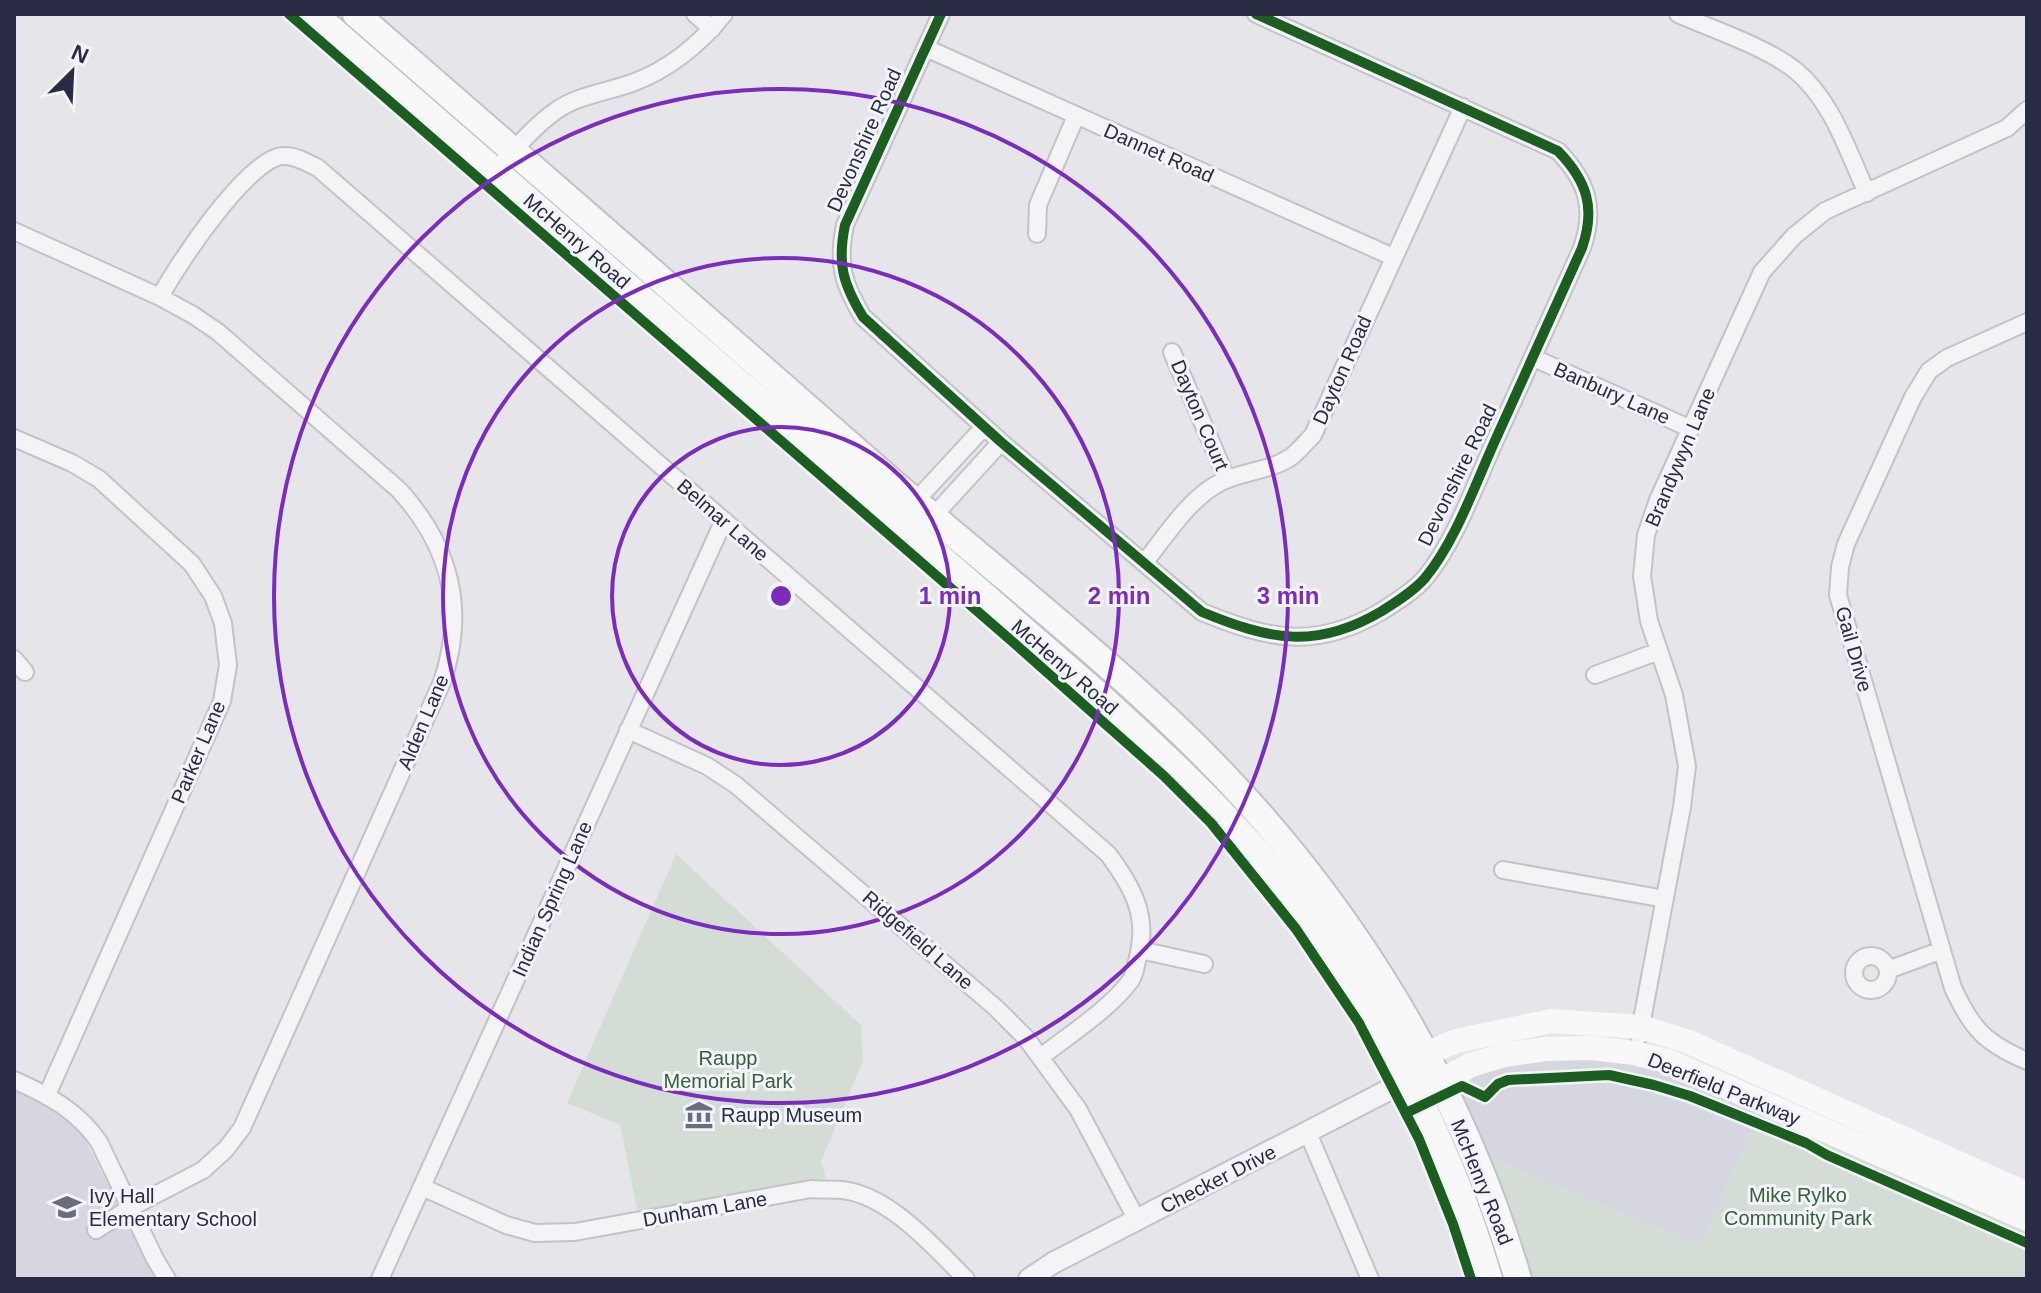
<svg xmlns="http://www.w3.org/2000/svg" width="2041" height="1293" font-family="Arial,sans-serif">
  <rect width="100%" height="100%" fill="#e5e5ea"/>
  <path fill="#d5d6df" d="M1559,1056l42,1 58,14 26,7 74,33 -58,135 -215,-90 -22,-50 -1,-11 3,-11 7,-7 13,-7z
    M14,1089l51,27 15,14 76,149h-142z"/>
  <path fill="#d3ddd6" d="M676,854l185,171 2,35 -42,102 5,16 -188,36 -18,-89 -53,-22z
    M1759,1111l268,118v50h-500l-41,-123 215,89z"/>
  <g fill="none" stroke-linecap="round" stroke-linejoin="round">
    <defs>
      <path id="minor" d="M695,14l17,15
        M941,14l-96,211c-8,39 -2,59 18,92l138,125 201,170c68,28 114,38 180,-1 14,-9 32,-20 43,-33 30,-36 50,-93 69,-135 30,-65 59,-130 88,-195 14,-40 5,-67 -24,-97l-302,-137
        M1678,14c36,16 86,32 117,56 37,30 53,82 72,123
        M926,48l467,209
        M496,170c18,-20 38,-44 61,-60 22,-15 50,-18 75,-27 36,-13 68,-39 92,-69
        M14,231l146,66 33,18 25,17 181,158c51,56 68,119 43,192l-200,446 -16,21 -23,21 -73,38 -34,22
        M1037,234l1,-29 38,-89
        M160,297c17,-32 88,-139 123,-141 12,-1 25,7 35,12l790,686c24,32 41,62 30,103 -2,7 -3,17 -7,23 -21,29 -62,55 -90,77
        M2027,322l-80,36 -18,13 -16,26 -67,147 -6,23 -2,28 115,393c19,41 32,55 74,73
        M1172,352l55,127
        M1534,358l157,71
        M14,438l58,25 27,16 93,85 21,32 10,27 5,42 -6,36 -175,394
        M909,508l75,-81
        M929,521l72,-79
        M1144,563c22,-27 45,-65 77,-81 22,-11 49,-11 70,-25 8,-6 15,-15 22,-22l150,-328
        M14,659l11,13
        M1595,675l64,-24
        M628,730l79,36 29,19 260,223 30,30 52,71 59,111
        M1503,870l162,29
        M1140,950l64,14
        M1854 973a17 17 0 1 1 34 0a17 17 0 1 1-34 0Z
        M1888,970l54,-20
        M1639,1036l43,-229 5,-41 -13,-71 -25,-74 -7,-45 4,-41 12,-35 104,-228 32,-36 31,-25 182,-83 20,-18
        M14,1080c34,15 64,31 85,62l56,117 12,20
        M1308,1133l62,146
        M422,1187l84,38 29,8 40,-1 236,-43c10,1 21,0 31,1 47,5 92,57 124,89
        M380,1279l344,-759"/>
      <path id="tertiary" d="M1029,1279l24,-16 355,-183"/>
      <path id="primary" d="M314,14l788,684c54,50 108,99 156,155 105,122 186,272 231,426
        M356,14c177,153 352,307 528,461 95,82 194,160 285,246 162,152 286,344 349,558"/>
    </defs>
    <use href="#minor" stroke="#c2c2c8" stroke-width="20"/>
    <use href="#tertiary" stroke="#c2c2c8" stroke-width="24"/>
    <use href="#primary" stroke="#c1c2c8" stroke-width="30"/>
    <use href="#minor" stroke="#f4f4f7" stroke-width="16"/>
    <use href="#tertiary" stroke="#f4f4f7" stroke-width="20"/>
    <path stroke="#f8f8f8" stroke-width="24" d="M1414,1071l12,-17 30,-13 95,-20 90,6 48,15 338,152
      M1419,1080l21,1 31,-16 33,-10 42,-6 45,-1 43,5 36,9 357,157"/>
    <use href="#primary" stroke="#f8f8f8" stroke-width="26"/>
    <defs>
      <path id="cycleway" d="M289,14l725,629 150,133 47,47 85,106 63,94 60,116 34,85 18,55
        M941,14l-96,211c-8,39 -2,59 18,92l138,125 201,170c68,28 114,38 180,-1 14,-9 32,-20 43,-33 30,-36 50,-93 69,-135 30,-65 59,-130 88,-195 14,-40 5,-67 -24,-97l-302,-137
        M1406,1113l56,-27 23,11 13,-13 10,-4 101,-5 45,10 36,11 116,47 21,12 200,88"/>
    </defs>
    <use href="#cycleway" stroke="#f3f4f9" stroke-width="15"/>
    <use href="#cycleway" stroke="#1b5e20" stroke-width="10"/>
  </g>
  <g fill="none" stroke="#7b2cbf" stroke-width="4">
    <circle cx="781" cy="596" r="169"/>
    <circle cx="781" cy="596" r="338"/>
    <circle cx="781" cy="596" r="507"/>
  </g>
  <defs>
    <symbol id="museum-bare" viewBox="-9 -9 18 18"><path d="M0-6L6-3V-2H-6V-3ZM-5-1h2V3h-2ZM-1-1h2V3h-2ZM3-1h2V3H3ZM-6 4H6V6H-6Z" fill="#6b6d7f" stroke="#f3f4f9" stroke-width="2.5" paint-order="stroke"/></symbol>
    <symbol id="school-bare" viewBox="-9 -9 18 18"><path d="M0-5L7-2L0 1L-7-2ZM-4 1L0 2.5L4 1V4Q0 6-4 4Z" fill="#6b6d7f" stroke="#f3f4f9" stroke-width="2.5" paint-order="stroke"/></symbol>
  </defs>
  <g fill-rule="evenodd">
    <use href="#museum-bare" x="679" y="1095" width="40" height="40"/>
    <use href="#school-bare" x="47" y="1187" width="40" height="40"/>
  </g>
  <g text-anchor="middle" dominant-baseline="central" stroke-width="6" stroke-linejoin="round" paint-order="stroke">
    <g font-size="20" fill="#2a2c45" stroke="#f3f4f9">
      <text transform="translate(864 140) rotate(-66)">Devonshire Road</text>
      <text transform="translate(1159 153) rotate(24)">Dannet Road</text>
      <text transform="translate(577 241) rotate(41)">McHenry Road</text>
      <text transform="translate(1342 370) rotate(-66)">Dayton Road</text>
      <text transform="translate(1612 393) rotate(24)">Banbury Lane</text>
      <text transform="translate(1200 415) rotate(67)">Dayton Court</text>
      <text transform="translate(1680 457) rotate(-67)">Brandywyn Lane</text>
      <text transform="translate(1457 475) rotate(-64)">Devonshire Road</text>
      <text transform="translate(723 520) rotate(41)">Belmar Lane</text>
      <text transform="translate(1854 649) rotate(74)">Gail Drive</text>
      <text transform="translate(1065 667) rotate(41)">McHenry Road</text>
      <text transform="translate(423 722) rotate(-67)">Alden Lane</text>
      <text transform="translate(198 752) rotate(-67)">Parker Lane</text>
      <text transform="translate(552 899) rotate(-66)">Indian Spring Lane</text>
      <text transform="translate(918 940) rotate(41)">Ridgefield Lane</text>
      <text transform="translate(1724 1089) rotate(22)">Deerfield Parkway</text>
      <text transform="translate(1218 1179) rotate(-27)">Checker Drive</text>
      <text transform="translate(1482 1182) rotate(68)">McHenry Road</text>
      <text transform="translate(705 1209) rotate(-10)">Dunham Lane</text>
    </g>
    <g font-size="20" fill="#37613b" stroke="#f3f4f9">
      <text x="728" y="1058">Raupp<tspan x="728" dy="23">Memorial Park</tspan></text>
      <text x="1798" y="1195">Mike Rylko<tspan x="1798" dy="23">Community Park</tspan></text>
    </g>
    <g font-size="20" fill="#2a2c45" stroke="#f3f4f9" text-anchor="start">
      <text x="721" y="1115">Raupp Museum</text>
      <text x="89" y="1196">Ivy Hall<tspan x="89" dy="23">Elementary School</tspan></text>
    </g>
  </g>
  <circle cx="781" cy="596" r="12" fill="#7b2cbf" stroke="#f3f4f9" stroke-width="4"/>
  <g font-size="24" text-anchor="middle" font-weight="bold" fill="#7b2cbf" stroke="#f3f4f9" stroke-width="6" stroke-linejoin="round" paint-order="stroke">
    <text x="950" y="604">1 min</text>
    <text x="1119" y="604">2 min</text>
    <text x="1288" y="604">3 min</text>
  </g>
  <rect width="2041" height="1293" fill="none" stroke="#2a2c45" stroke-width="32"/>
  <g transform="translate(72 72) rotate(24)" stroke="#f3f4f9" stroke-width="6" paint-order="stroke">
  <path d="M0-6L14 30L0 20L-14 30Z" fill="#2a2c45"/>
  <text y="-12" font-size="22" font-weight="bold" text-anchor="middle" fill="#2a2c45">N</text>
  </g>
</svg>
